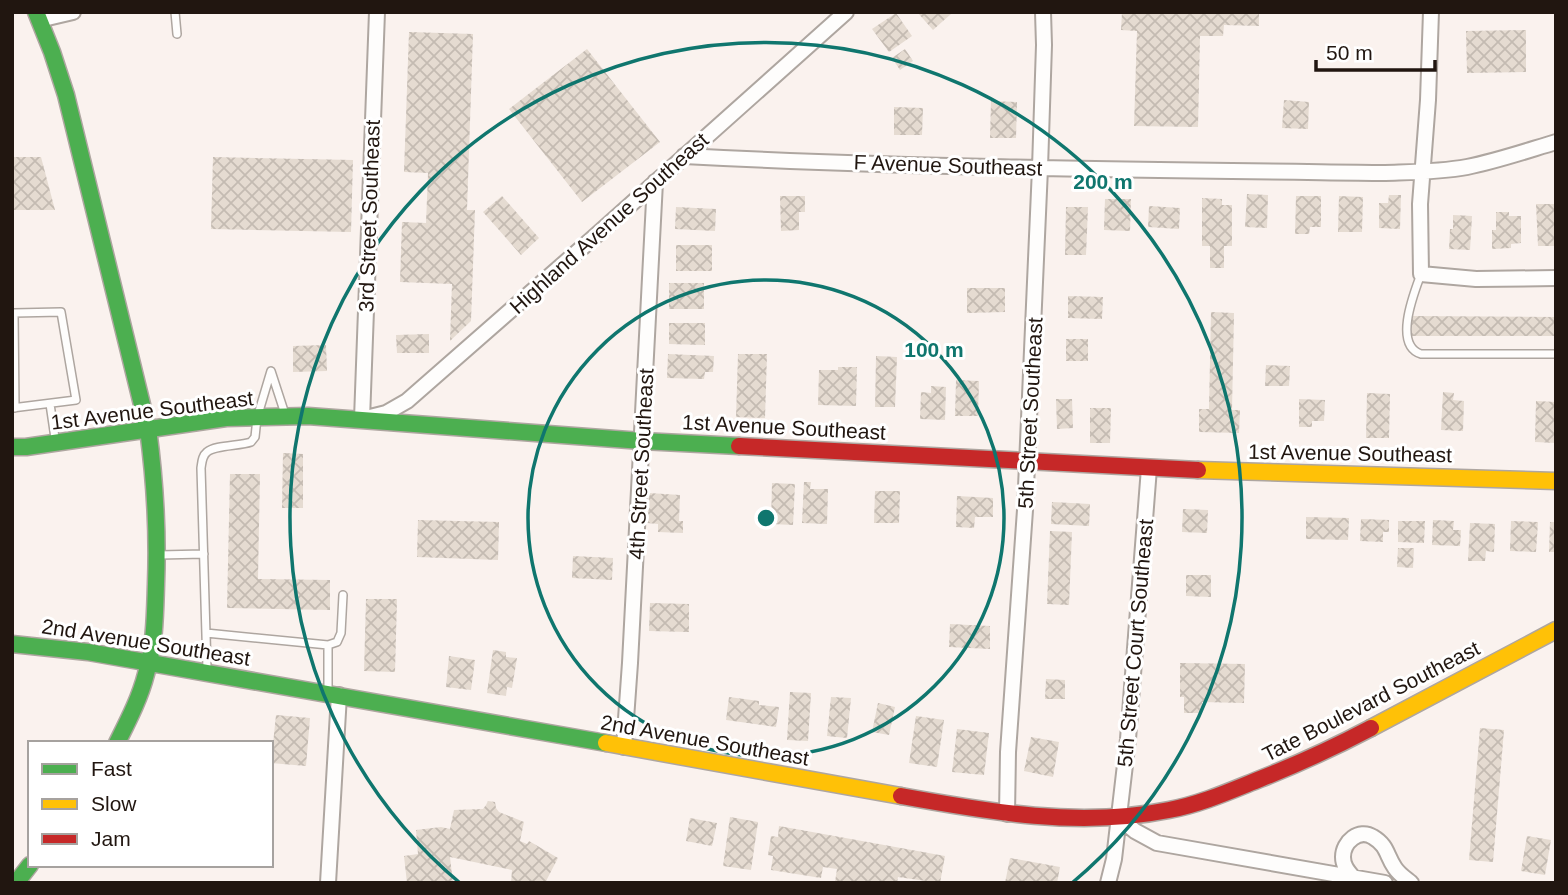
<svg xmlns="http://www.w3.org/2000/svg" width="1568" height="895" font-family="Arial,sans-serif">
  <defs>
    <pattern id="building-cross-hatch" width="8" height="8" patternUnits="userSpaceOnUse" patternTransform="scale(1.75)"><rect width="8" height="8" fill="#e5dbd1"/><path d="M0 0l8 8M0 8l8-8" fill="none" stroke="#c4bbb2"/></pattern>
  </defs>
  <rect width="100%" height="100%" fill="#faf2ee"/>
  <path fill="url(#building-cross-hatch)" d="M917,12h36l-20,18z
    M1122,12h137v14l-35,-1 -1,11h-23l-2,91 -64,-1 3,-95 -16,-1z
    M896,13l16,23 -23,16 -17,-23z
    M1526,30v42l-59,1 -1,-42z
    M409,32l64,2 -6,176h8l-4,111 -21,20 2,-57 -52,-2 2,-60 24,1 2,-50 -24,-1z
    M587,49l73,93 -78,60 -73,-93z
    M905,49l8,12 -13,9 -8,-12z
    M1284,100l25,2 -1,27 -26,-1z
    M991,101l26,1 -1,36h-26z
    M894,107l29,1 -1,27h-28z
    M12,157h29l14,53h-43z
    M213,157l140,3 -2,72 -140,-3z
    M1247,194l21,1 -1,33 -22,-1z
    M1389,195h12l-1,34 -21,-1v-25h9z
    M502,196l37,42 -18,17 -38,-43z
    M780,196h25v16h-6v18l-18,1z
    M1296,196h25v31h-11l-1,7h-14z
    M1339,196l24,1 -1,35h-24z
    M1202,198l20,1v6h10v41h-8v22h-14v-22h-8z
    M1105,199h26l-1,32 -26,-1z
    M1536,204h20v42h-18z
    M1149,206l31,2 -1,21 -31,-2z
    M676,207l40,2 -1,22 -40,-2z
    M1066,207h22l-2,48h-21z
    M1496,212h13v4h12v27l-10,1v4l-19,1v-19h4z
    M1453,215l19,1 -2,34 -21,-1 1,-20h3z
    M676,245h36v26h-36z
    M669,283h35v26h-35z
    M967,288h38v24l-38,1z
    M1068,296l35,1 -1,22 -34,-1z
    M1211,312l23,1 -2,97h8l-1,23 -40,-1v-23h10z
    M1412,316l144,1v19h-144z
    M669,323h36v22l-36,-1z
    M429,334v19h-32l-1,-18z
    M1066,339h22v22h-22z
    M326,345l1,26 -34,1v-26z
    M668,354l46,2 -1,16h-8l-1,7 -37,-1z
    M738,354h29l-2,64 -29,-1z
    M876,356l21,1 -2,50h-20z
    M1266,365l24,1 -1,20h-24z
    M838,367h19l-1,39 -38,-1 1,-35h19z
    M956,380l23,1 -1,35h-23z
    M931,386l15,1 -1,33 -25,-1 1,-27 10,1z
    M1443,392l11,1 -1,7 11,1 -1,30 -22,-1z
    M1367,393l23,1 -1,44h-23z
    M1056,399h16l1,29 -16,1z
    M1299,399l26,1 -1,21h-12v6h-13z
    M1536,401l20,1v41l-21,-1z
    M1090,408h21l-1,35h-20z
    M283,453l20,1v54h-21z
    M230,474h30l-2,105 72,1v30l-103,-2z
    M804,482h7l-1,7h18l-1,35 -25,-1z
    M772,483l23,1 -2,41 -22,-1z
    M875,491h25l-1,32h-25z
    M649,493l31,2 -1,26h4v12l-25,-1v-8l-11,-1z
    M957,496l36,2v19h-18l-1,11 -18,-1z
    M1052,502l38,2 -1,22 -38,-2z
    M1183,509l25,1 -1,23 -25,-1z
    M1306,517l43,1 -1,22 -42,-1z
    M1361,519l28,1v12h-6v10l-23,-1z
    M418,520l81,2 -1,38 -81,-3z
    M1433,520l21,1 -1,9h8l-1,16 -28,-1z
    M1398,521h27l-1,22 -26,-1z
    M1511,521l27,1 -2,30 -26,-1z
    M1550,522h6v30h-7z
    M1470,523l25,1 -1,28 -8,-1 -1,10h-17z
    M1050,531l22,1 -3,73 -22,-1z
    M1398,548h16l-1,20 -16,-1z
    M573,556l40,2 -1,22 -40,-2z
    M1186,575h25v22l-25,-1z
    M366,599h31l-2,73 -31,-1z
    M650,603l39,1v28l-40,-1z
    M950,624l40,2v23l-41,-2z
    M493,650l13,2v5l11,1 -5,30 -5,-1 -1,9 -19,-3z
    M449,656l26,4 -4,30 -25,-3z
    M1180,663l65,1 -1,39 -42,-1v11h-18v-16h-4z
    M1046,679l19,1v19h-20z
    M790,692l21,1 -3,48 -21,-1z
    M729,697l30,4v4l20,2 -3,20 -50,-7z
    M831,697l20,1 -4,40 -20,-2z
    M878,703l17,4 -6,28 -17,-3z
    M276,715l34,3 -4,48 -35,-3z
    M916,716l28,4 -7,47 -28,-4z
    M1480,728l24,2 -11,132 -24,-2z
    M957,729l32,4 -5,42 -32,-3z
    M1031,737l28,5 -6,35 -29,-6z
    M488,801l7,1 1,6 3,4 25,10 -4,19 7,3 2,-3 29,17 -13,25h-34l1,-13 -62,-13 3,26h-46l-3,-27 14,-2 -2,-24 25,-3 9,2 4,-19 29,-1 3,-4z
    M730,817l28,5 -7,48 -28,-4z
    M690,818l27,5 -5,23 -26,-5z
    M779,826l166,30 -5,27 -42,-6 -1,6h-57l-5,-1 2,-13 -14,-2 -2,11 -50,-8 2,-14 -5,-1 3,-19 7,1z
    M1527,836l24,4 -6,35 -24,-4z
    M1010,858l50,9 -3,16h-52z"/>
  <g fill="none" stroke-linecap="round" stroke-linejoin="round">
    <defs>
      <path id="lane" d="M175,12l2,22
        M1421,274c-7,19 -28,71 0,80h133
        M50,404l5,34
        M12,408l64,-8 -15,-88 -47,1 1,95
        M159,555l45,-1
        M206,633l122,12 9,-3 4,-9 2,-38
        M207,668l-6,-200c1,-6 1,-12 6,-16 8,-7 33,-6 44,-10l4,-5 2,-19 14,-47 14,43
        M328,690v-45"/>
      <path id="street" d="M377,12l-15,407 24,-6 21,-12 185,-162 254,-227
        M1431,12l-3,88 -8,104 1,70 55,5 80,-1
        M39,20l34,-8
        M684,156c234,12 468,14 701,17 27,-1 55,-1 82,-6 30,-6 59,-16 89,-25
        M624,747l6,-84 25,-481
        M1007,814l1,-62 17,-242 15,-342 4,-123 -1,-33
        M1119,818l16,13 22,12 228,40
        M1352,876c-5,-6 -9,-11 -9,-19 0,-15 16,-29 30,-20 15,9 13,18 22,31 4,6 10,10 16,15
        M328,883l11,-188
        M1108,883l6,-24 14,-120 21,-271"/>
      <path id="fast" d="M36,12l16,40 14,43 82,334c7,52 10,103 8,155 -1,30 -1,60 -10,90 -6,24 -18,47 -29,69
        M12,447h14l200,-29 82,-2 334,25 97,5
        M12,644l76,8 518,91
        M16,883l14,-18"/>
      <path id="slow" d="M1198,470l358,11
        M1371,728l185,-98
        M606,743l295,53"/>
      <path id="jam" d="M739,446l459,24
        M901,796c88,16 179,32 268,14 32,-6 61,-19 91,-31 38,-15 75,-32 111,-51"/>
    </defs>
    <use href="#lane" stroke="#aea6a0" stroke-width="10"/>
    <use href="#street" stroke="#aea6a0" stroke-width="18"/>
    <use href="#fast" stroke="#aea6a0" stroke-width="19"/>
    <use href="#slow" stroke="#aea6a0" stroke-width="19"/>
    <use href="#jam" stroke="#aea6a0" stroke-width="19"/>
    <use href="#lane" stroke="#fefdfc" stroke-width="7"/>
    <use href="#street" stroke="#fefdfc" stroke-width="14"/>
    <use href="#fast" stroke="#4caf50" stroke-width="16"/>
    <use href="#slow" stroke="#ffc107" stroke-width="16"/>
    <use href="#jam" stroke="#c62828" stroke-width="16"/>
  </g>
  <g fill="none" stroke="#0f766e" stroke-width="3.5">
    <circle cx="766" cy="518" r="238"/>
    <path d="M460 883A476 476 0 1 1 1072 883"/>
  </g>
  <g text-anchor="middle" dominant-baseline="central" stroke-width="6" stroke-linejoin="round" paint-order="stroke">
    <g font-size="21" fill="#211610" stroke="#fff">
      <text transform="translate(948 165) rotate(2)">F Avenue Southeast</text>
      <text transform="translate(369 216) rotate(-88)">3rd Street Southeast</text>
      <text transform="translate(609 223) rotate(-42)">Highland Avenue Southeast</text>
      <text transform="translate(152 410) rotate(-7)">1st Avenue Southeast</text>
      <text transform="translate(1030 413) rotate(-87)">5th Street Southeast</text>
      <text transform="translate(784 427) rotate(3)">1st Avenue Southeast</text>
      <text transform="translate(1350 453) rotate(1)">1st Avenue Southeast</text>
      <text transform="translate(641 464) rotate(-87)">4th Street Southeast</text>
      <text transform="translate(146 642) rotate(9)">2nd Avenue Southeast</text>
      <text transform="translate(1135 643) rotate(-85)">5th Street Court Southeast</text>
      <text transform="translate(1371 701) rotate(-27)">Tate Boulevard Southeast</text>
      <text transform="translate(705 740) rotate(10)">2nd Avenue Southeast</text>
    </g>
  </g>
  <circle cx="766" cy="518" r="10" fill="#0f766e" stroke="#fff" stroke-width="3.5"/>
  <g font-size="21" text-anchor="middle" font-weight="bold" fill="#0f766e" stroke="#fff" stroke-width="6" stroke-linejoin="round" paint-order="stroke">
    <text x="1103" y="189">200 m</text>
    <text x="934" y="357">100 m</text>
  </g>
  <rect width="1568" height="895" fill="none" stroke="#211610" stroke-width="28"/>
  <rect x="28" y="741" width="245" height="126" fill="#ffffff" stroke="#a6a29f" stroke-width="2"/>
  <rect x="42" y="764" width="35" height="10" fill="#4caf50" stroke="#a6a29f" stroke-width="2"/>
  <text x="91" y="776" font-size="21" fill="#211610">Fast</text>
  <rect x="42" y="799" width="35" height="10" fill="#ffc107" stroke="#a6a29f" stroke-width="2"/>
  <text x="91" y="811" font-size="21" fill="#211610">Slow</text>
  <rect x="42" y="834" width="35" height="10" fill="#c62828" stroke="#a6a29f" stroke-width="2"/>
  <text x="91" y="846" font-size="21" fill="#211610">Jam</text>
  <path d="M1316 60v10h119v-10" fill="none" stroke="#211610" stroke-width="3.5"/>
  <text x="1326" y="60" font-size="21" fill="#211610" stroke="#ffffff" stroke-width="5" paint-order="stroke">50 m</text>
</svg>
